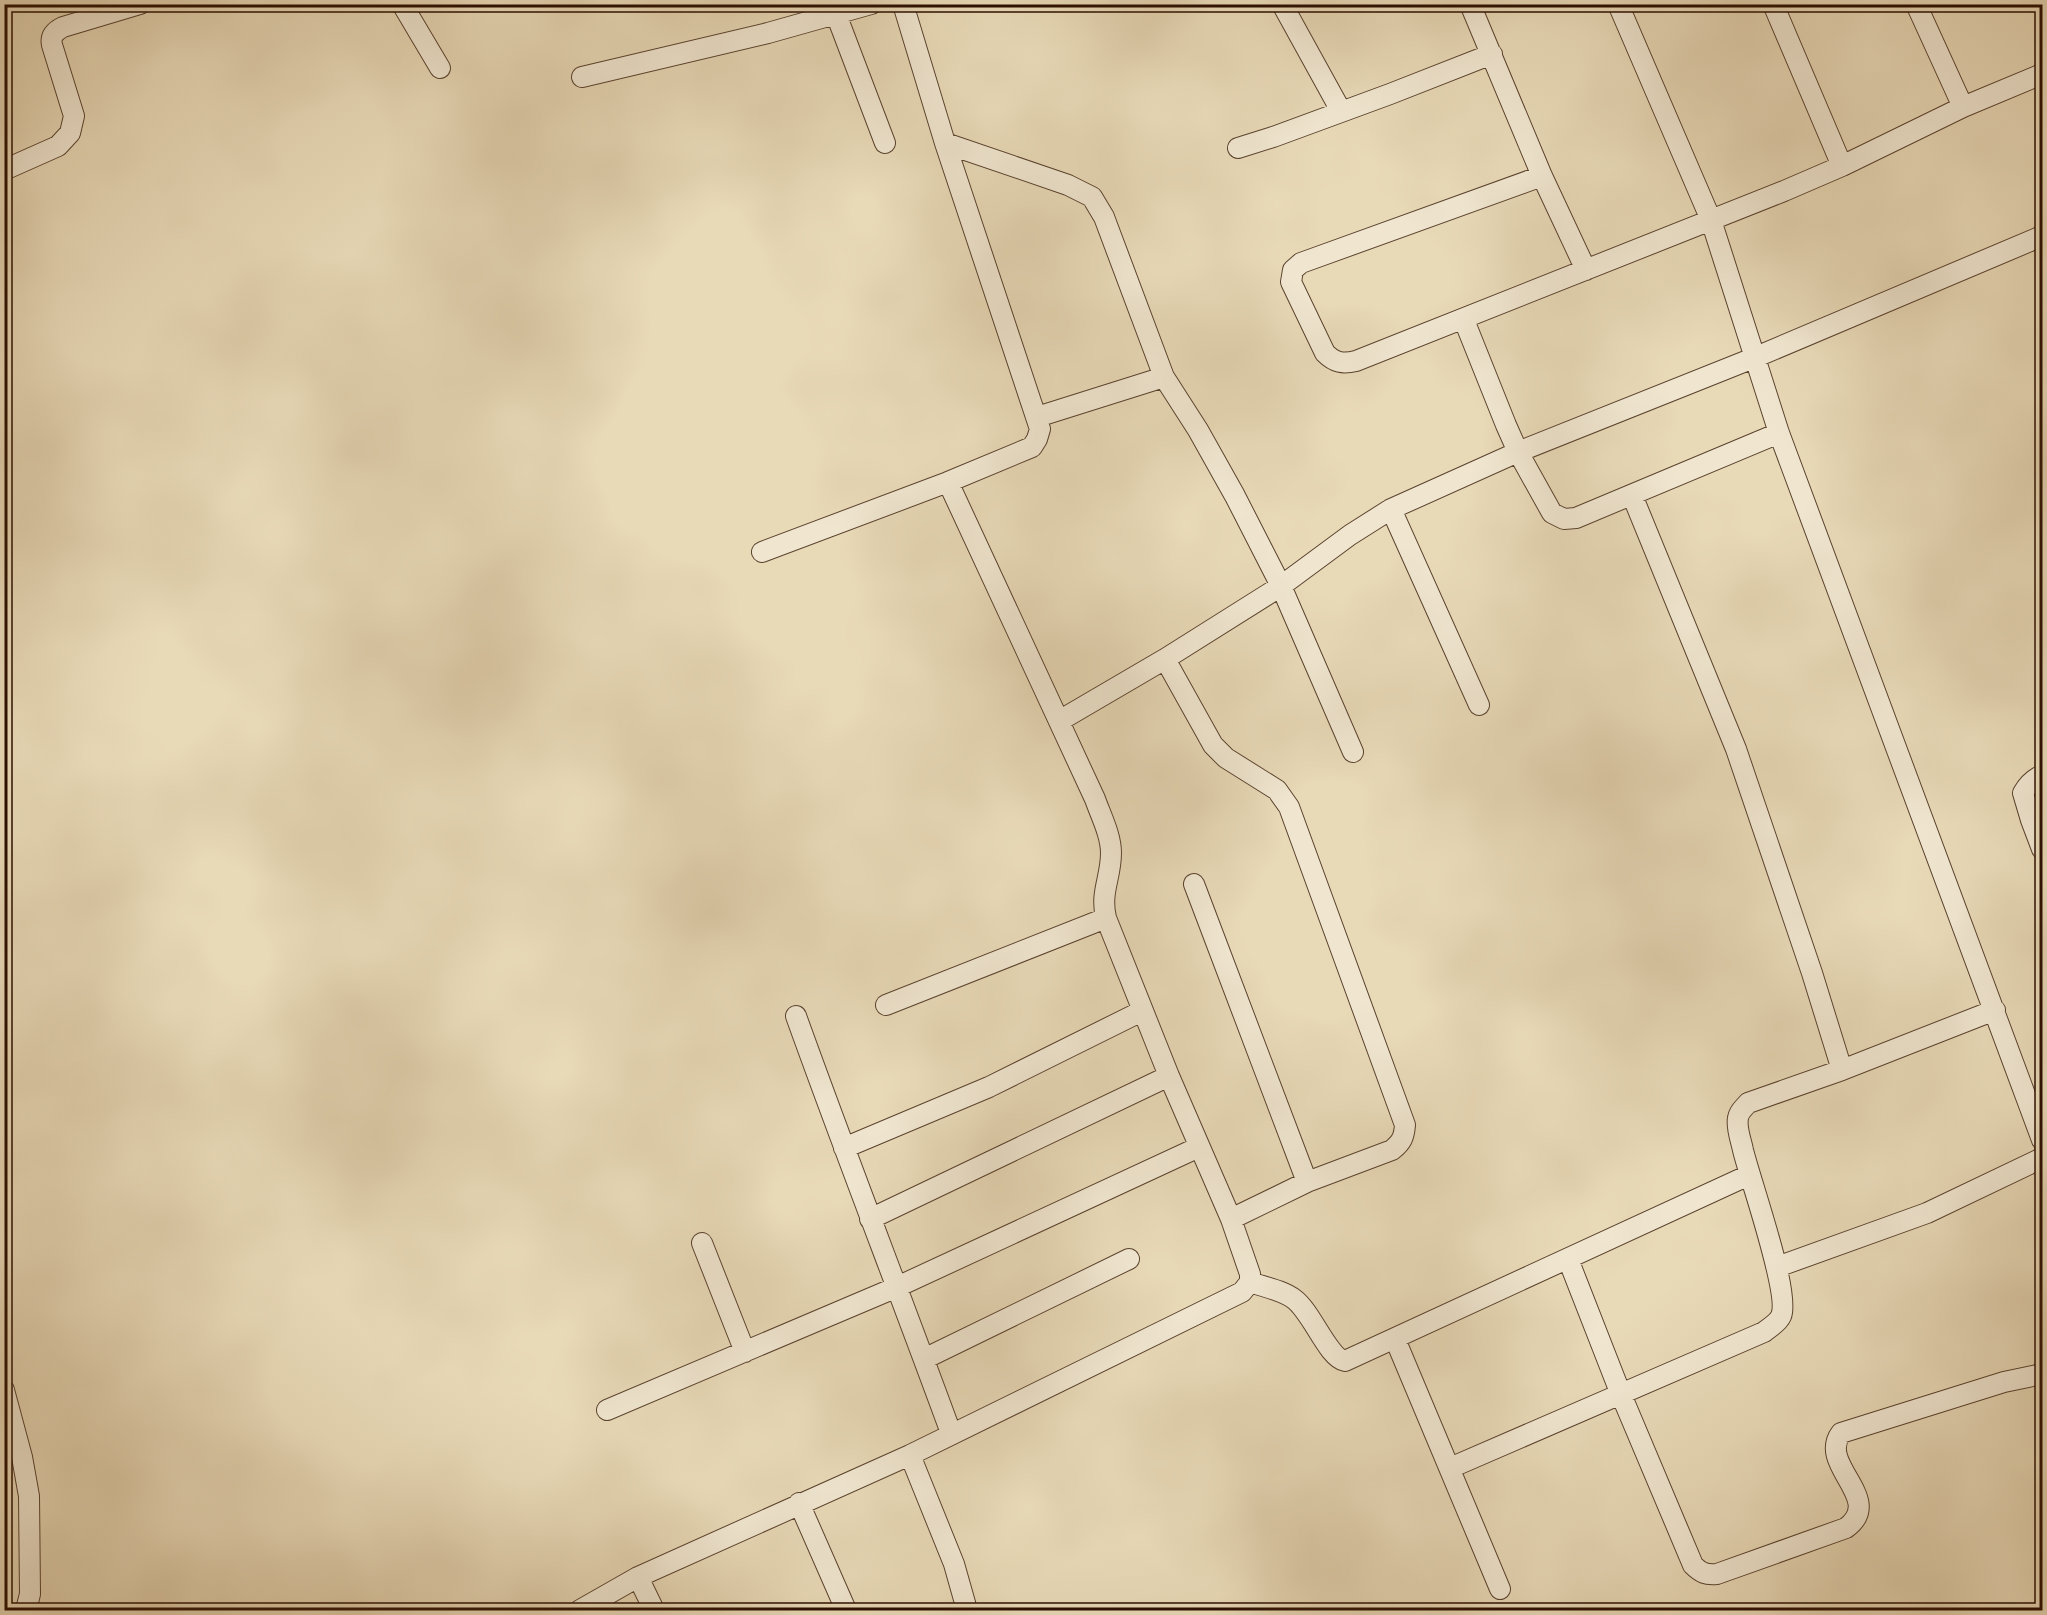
<svg xmlns="http://www.w3.org/2000/svg" width="2047" height="1615" font-family="'IM FELL Double Pica',serif">
  <rect width="100%" height="100%" fill="#e8d9b7"/>
  <filter id="stains"><feTurbulence type="fractalNoise" baseFrequency=".00333" numOctaves="4"/><feColorMatrix values="0 0 0 0 .2 0 0 0 0 .09 0 0 0 0 .02 0 0 0 .5 -.17"/></filter>
  <radialGradient id="worn" r=".72"><stop offset=".6" stop-color="#630" stop-opacity="0"/><stop offset="1" stop-color="#630" stop-opacity=".3"/></radialGradient>
  <g fill="none" stroke-linecap="round" stroke-linejoin="round">
    <defs>
      <path id="minor" d="M402,4l38,64
        M1282,4l59,107
        M1470,4l72,172 44,94
        M1618,4l93,216 68,213 263,707
        M1773,4l69,162
        M1916,4l47,103
        M836,14l49,129
        M582,77l186,-44 103,-29
        M945,143l123,42 24,12 12,20 60,160 34,53 37,66 46,90 72,166
        M1238,148l35,-11 117,-43 102,-40
        M4,170l54,-24 12,-13 4,-17 -22,-71c-2,-9 3,-14 11,-18l77,-23
        M1542,176l-241,87 -8,7 -2,12 34,71c10,10 18,11 31,8l428,-170 58,-25 121,-59 79,-33
        M1464,320l42,105 12,27 34,61 12,6 12,-1 203,-85
        M1037,417l127,-40
        M1632,495l104,254 76,224 30,97
        M1391,509l88,196
        M762,552l186,-70
        M1165,659l48,86 13,13 51,32 12,17 116,318c-1,12 -3,17 -13,25l-85,32 -76,37
        M1059,721l106,-62 116,-73 69,-51 41,-26 127,-57 238,-95 286,-121
        M2042,775c-8,4 -14,9 -19,18l8,27 11,29
        M1194,884l113,298
        M886,1005l220,-87
        M796,1016c50,139 104,278 155,417
        M844,1148l145,-61 153,-76
        M870,1219l299,-143
        M702,1243l43,109
        M1568,1259l52,133 73,173c8,8 13,10 24,9l129,-46c40,-29 -29,-63 -5,-95l163,-51 38,-8
        M1777,1267l150,-54 115,-55
        M1250,1282c14,5 32,8 44,17 18,13 34,59 51,62l404,-186
        M1395,1339l105,250
        M924,1359l205,-100
        M4,1390l18,67 7,39 1,98 -4,16
        M607,1410l290,-123 302,-140
        M910,1455l44,109 13,46
        M1450,1468l314,-136c6,-5 14,-9 17,-16 10,-22 -31,-136 -38,-166 -2,-10 -7,-22 -5,-32 1,-7 6,-10 10,-15l94,-33 153,-60
        M799,1503l47,107
        M638,1577l16,33
        M580,1610l58,-33 272,-122 332,-163 8,-10v-8l-19,-55 -62,-143 -63,-158c-6,-26 5,-40 5,-65 0,-18 -10,-37 -16,-54l-147,-317 84,-35 5,-8 3,-10 -95,-286 -42,-139"/>
    </defs>
    <use href="#minor" stroke="#5a422e" stroke-width="22"/>
    <use href="#minor" stroke="#f0e6d0" stroke-width="20"/>
  </g>
  <rect width="2047" height="1615" fill="none" stroke="#e8d9b7" stroke-width="24"/>
  <rect x="6" y="6" width="2035" height="1603" fill="none" stroke="#2b0f00" stroke-width="3"/>
  <rect x="12" y="12" width="2023" height="1591" fill="none" stroke="#2b0f00" stroke-width="1.5"/>
  <rect width="100%" height="100%" filter="url(#stains)"/>
  <rect width="100%" height="100%" fill="url(#worn)"/>
</svg>
